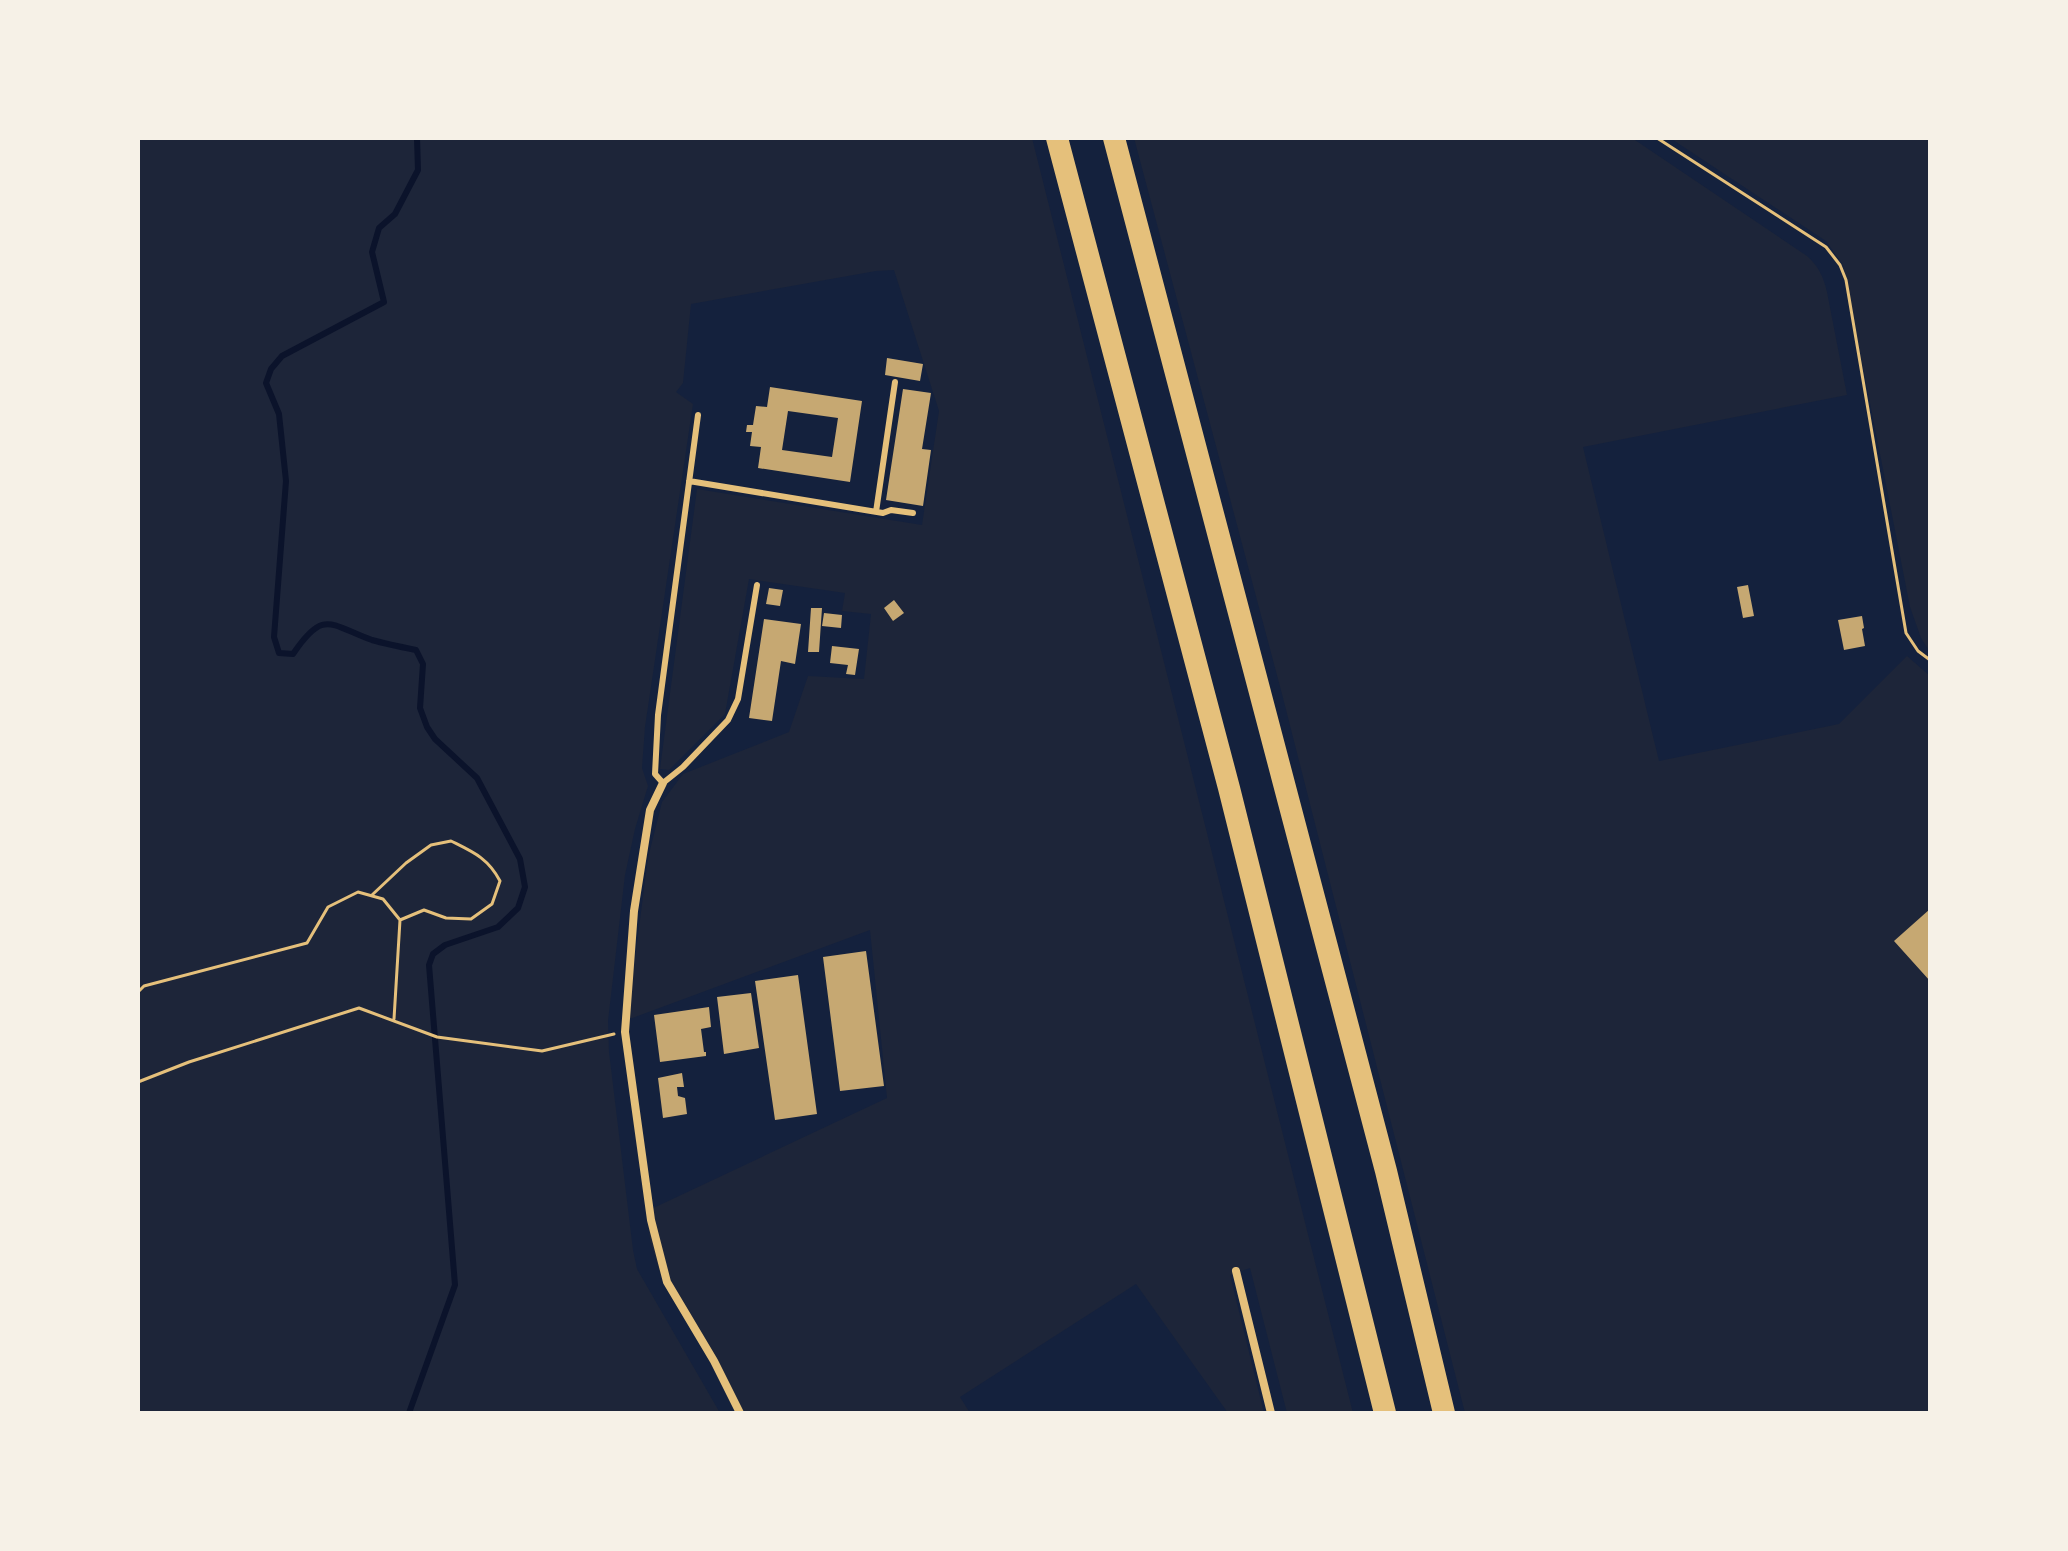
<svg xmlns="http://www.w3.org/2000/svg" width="2068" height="1551" font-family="'DejaVu Sans',sans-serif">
  <rect width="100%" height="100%" fill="#14213d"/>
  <path fill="#1d2539" d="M138,138h894l321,1275h-66l-37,-145 -20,7 34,138h-36l-92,-129 -176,113 10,16h-225l-84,-137 -11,-36 -3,-29 240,-113 -17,-168 -243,90 21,-162 14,-56 21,-28 106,-42 19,-56 56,3 7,-65 -29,-3 3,-18 -96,-14 -24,135 -56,56 -9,-1 37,-280 225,36 17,-114 -45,-141 -18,1 -185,33 -8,79 -7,9 17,12 -48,323 -3,41 6,18 -13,43 -10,46 -17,146 1,31 24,198 4,19 83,144h-582z
    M1134,138h498l175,118c12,11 16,20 20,36l20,103 -264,52 76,314 180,-37 68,-68 23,20v737h-465l-183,-719z
    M1670,138h260v514l-9,-14 -11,-31 -67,-342 -17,-24z"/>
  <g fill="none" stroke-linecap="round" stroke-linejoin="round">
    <path stroke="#0b132b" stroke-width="6" d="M409,1413l46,-128 -26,-320 4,-11 12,-9 53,-18 20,-19 7,-21 -5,-28 -43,-81 -42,-39 -8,-12 -7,-19 3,-44 -7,-14c-15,-3 -30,-6 -44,-10 -42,-15 -48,-32 -79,14l-14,-1 -5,-16 12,-156 -7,-67 -13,-31 5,-14 11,-13 102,-54 -12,-50 7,-24 16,-14 23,-44 -1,-32"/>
  </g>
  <path fill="#c6a872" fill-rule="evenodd" d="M887,358l36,6 -3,17 -35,-6z
    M770,387l92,14 -12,81 -92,-14 3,-21 -11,-1 2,-14h-6l1,-7h6l3,-19 11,1zM788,411l50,7 -6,39 -50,-7z
    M903,389l28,4 -9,56 9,1 -8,56 -37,-6z
    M1748,585l6,31 -11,2 -6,-31z
    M769,588l14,2 -3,16 -14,-2z
    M894,600l10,13 -11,8 -9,-13z
    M811,608h11l-3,44h-11z
    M824,613l18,2 -1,13 -19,-2z
    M1862,616l2,12 -2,1 3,17 -21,4 -6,-30z
    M764,619l37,5 -6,40 -14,-3 -9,60 -23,-3z
    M832,646l27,3 -4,26 -9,-1 2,-9 -18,-2z
    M1930,909v72l-36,-40z
    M866,951l18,135 -44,5 -17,-134z
    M798,975l19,139 -42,6 -20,-139z
    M751,993l8,55 -35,6 -7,-57z
    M709,1007l2,20 -10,2 3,23h2v4l-46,6 -6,-47z
    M682,1073l2,14h-7l1,9 7,2 2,16 -24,4 -5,-40z"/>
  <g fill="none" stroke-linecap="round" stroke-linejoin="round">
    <path stroke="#e5c07b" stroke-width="3" d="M1657,138l169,109 14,18 6,15 60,353 12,18 12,9
      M372,895l34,-32 25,-18 20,-4c22,11 37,17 49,40l-8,23 -21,15 -25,-1 -22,-8 -24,10
      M138,992l6,-6 163,-43 21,-36 30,-15 25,7 17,21 -6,99
      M138,1082l51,-20 170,-54 78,29 105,14 72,-17"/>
    <path stroke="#e5c07b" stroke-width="6" d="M698,415l-40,300 -3,59 8,9 20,-16 45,-47 10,-21 19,-114
      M689,481l194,32 8,-3 22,3
      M876,512l19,-130"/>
    <path stroke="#e5c07b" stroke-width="8" d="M663,783l-13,27 -16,101 -9,121 26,188 16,62 47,79 26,52
      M1236,1271l35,142"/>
    <path stroke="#e5c07b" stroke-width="22" d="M1057,138l172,650 156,625
      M1114,138l272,1033 58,242"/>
  </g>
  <rect width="2068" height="1551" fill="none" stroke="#f6f1e7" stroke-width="280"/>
</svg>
